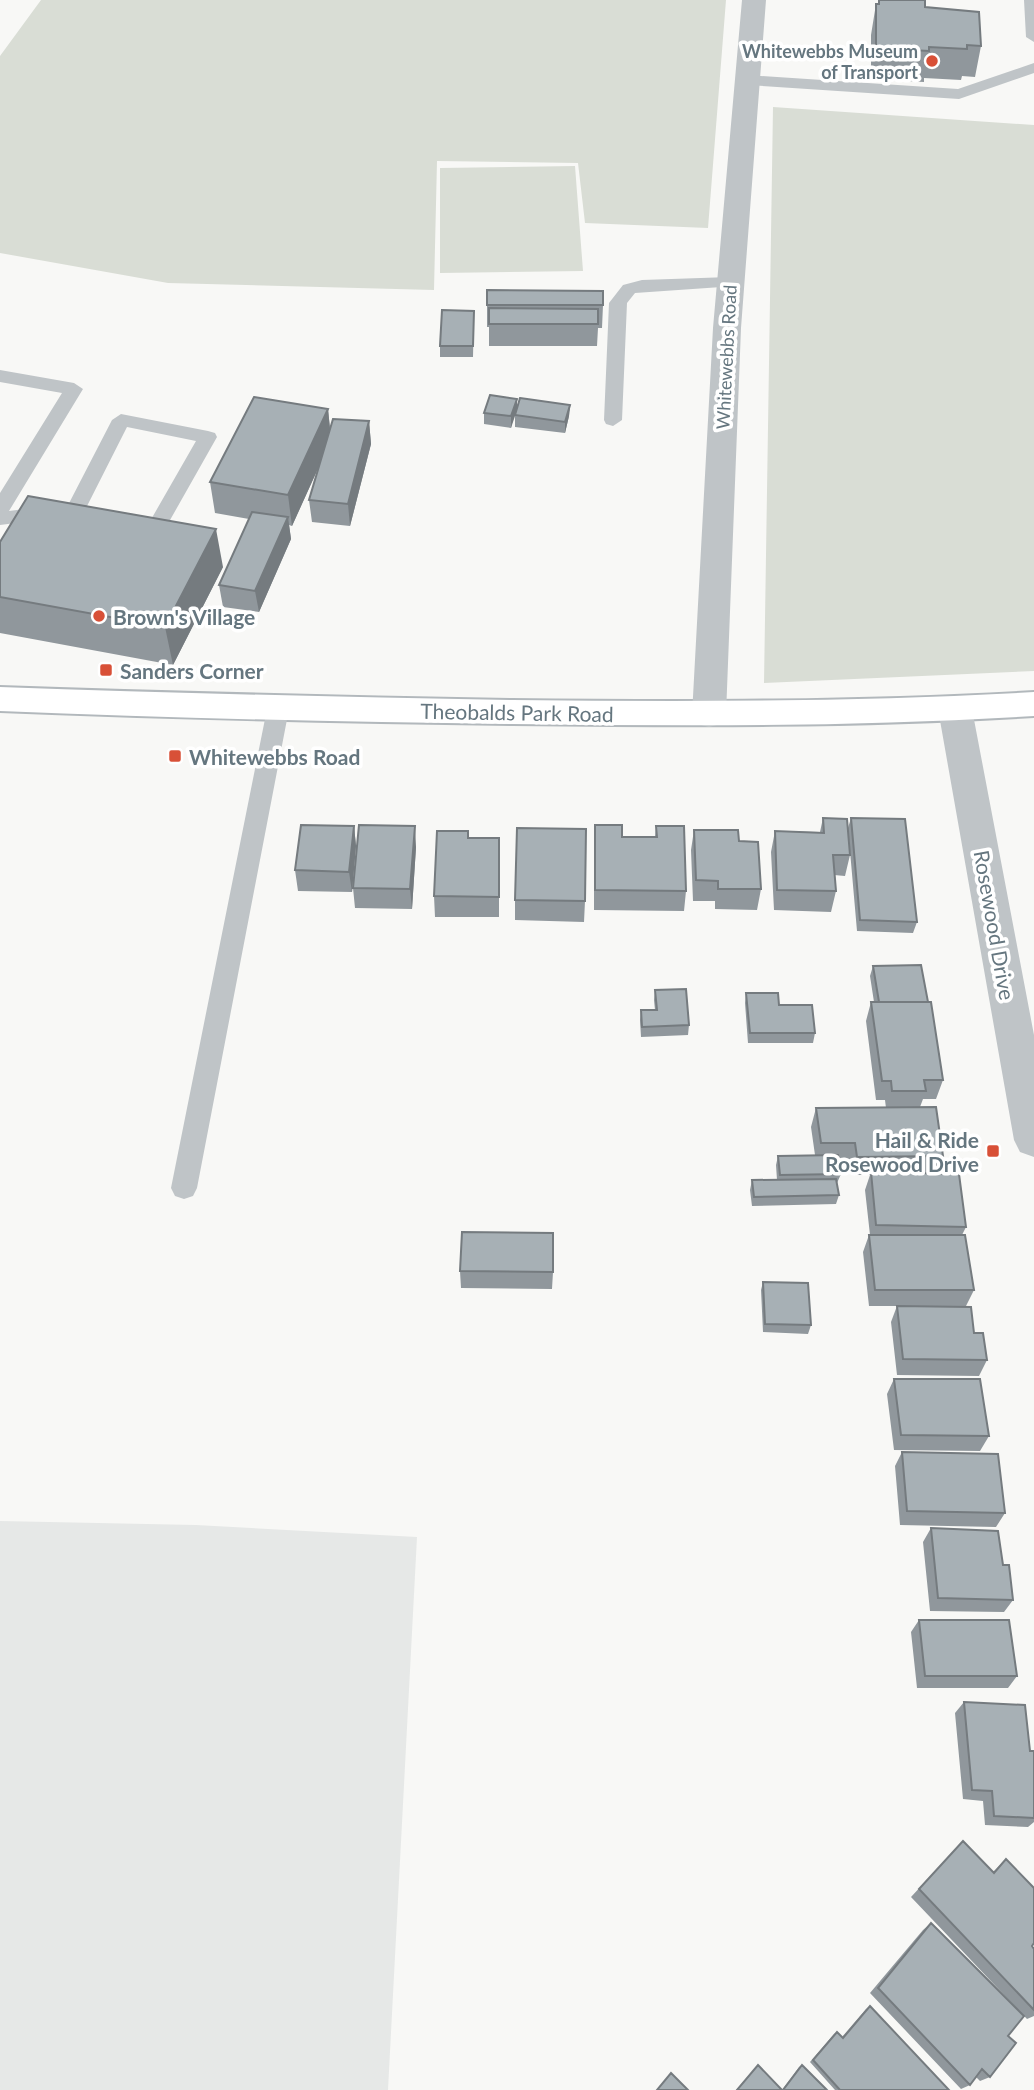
<svg xmlns="http://www.w3.org/2000/svg" width="1034" height="2090" font-family="Lato,sans-serif">
  <rect width="100%" height="100%" fill="#f8f8f6"/>
  <path fill="#e6e8e7" d="M0,1521l196,4 221,12 -29,553h-388z"/>
  <path fill="#d9ddd5" d="M41,0h685l-18,228 -123,-5 -7,-60 -141,-2 -3,129 -266,-7 -168,-30v-197z
    M773,107l261,18v546l-270,12z
    M575,166l8,105 -143,2v-105z"/>
  <g fill="none" stroke-linecap="round" stroke-linejoin="round">
    <defs>
      <path id="secondary" d="M0,687c171,6 341,10 512,13 174,2 348,2 522,-8v24c-174,11 -348,10 -522,8 -171,-2 -341,-6 -512,-13z"/>
    </defs>
    <use href="#secondary" stroke="#b2b8bc" stroke-width="4"/>
    <path fill="#bfc4c7" fill-rule="evenodd" d="M1024,0h10v42l-8,-5z
      M1034,63v10l-75,26 -212,-14 -8,-5 8,-5 211,14z
      M730,277l9,5 -3,4 -101,7 -8,10 -5,117 -9,6 -7,-2 -2,-4 5,-117 14,-18 19,-5z
      M0,370l74,13 9,6 -74,122 39,-5 7,2 3,5 -3,5 -55,7v-32l62,-100 -62,-11z
      M121,414l87,17 7,2 2,4 -56,99c-11,3 -22,-2 -33,-5l-3,-5 3,-5 7,-2 14,4 47,-82 -69,-14 -45,89h-14l-3,-5 47,-91z
      M278,701l8,3 3,5 -92,479 -4,8 -9,3 -9,-3 -4,-8 96,-479 3,-5z"/>
    <path fill="#bfc4c7" fill-rule="evenodd" d="M742,0h24l-25,328 -15,387 -5,9 -12,3 -12,-3 -5,-9 21,-387z
      M955,697l12,3 5,9 62,326v122l-14,-5 -6,-12 -76,-431 5,-9z"/>
    <use href="#secondary" fill="#fff" fill-rule="evenodd"/>
  </g>
  <path fill="#90979c" d="M878,0h47v7l56,39 -6,31 -13,-1 -1,4 -37,-2v4l-53,-3v-44l5,-31h2z
    M487,305h116l-1,23h-4l-1,18h-108v-19h-2z
    M474,311l-1,46h-33v-11z
    M517,399l-6,29 -27,-4v-11z
    M570,405l-1,11 -4,17 -50,-6v-12z
    M328,409l2,19 39,-7 2,23 -21,82 -38,-4 -3,-22 10,-34 -27,60 -3,-1 2,14 -32,73 -36,-5 -4,-22 30,-66 -34,-6 -5,-31z
    M0,542l223,25 -50,98 -173,-32z
    M823,818l27,37 -5,21 -11,-1 2,16 -5,21 -57,-2 -3,-58 4,-21 45,1z
    M851,818l66,104 -4,11 -56,-2 -9,-103z
    M595,825l27,12h33l1,-11 30,65 -2,20 -90,-1v-65z
    M354,826l2,20 -4,46 -54,-1 -3,-21z
    M694,830l45,11 22,48 -4,21 -42,-1v-8h-22l-2,-51z
    M468,838h31v79h-64l-1,-21z
    M416,847l-4,62 -57,-1 -2,-20z
    M515,900l70,1 -1,21 -69,-2z
    M873,966l70,114 -7,19h-13l-3,8 23,49 -6,18 29,53 -4,8 12,55 -8,16 8,27 13,27 -8,16 -82,-1 -6,-53 6,-16h-28l-6,-54 6,-17h1l-5,-45 5,-15h-19l-2,-14h-10l2,13 -4,9 2,12 -3,9 -84,2 -2,-16 2,-10h25l-1,-15 2,-9 37,-1 -4,-28 5,-19h70l-1,-8h-9l-10,-79 5,-19h3l-4,-26z
    M655,990l34,35 -1,10 -47,2 -1,-17 1,-10h14l-1,-10z
    M746,993l33,12 36,28 -2,10h-65l-3,-40z
    M460,1271l93,1 -1,17 -91,-1z
    M763,1282l48,43 -3,9 -45,-2 -2,-42z
    M894,1379l95,57 -9,15 -86,-1 -7,-56z
    M902,1452l103,61 -9,14 -96,-2 -5,-59z
    M931,1528l72,37 10,35 -9,12 -74,-1 -7,-69z
    M919,1620l98,56 -9,12h-91l-6,-56z
    M964,1702l66,49h4v71l-6,5 -43,-2 -2,-24 -20,-2 -8,-86z
    M963,1841l30,31 13,-13 26,87 2,3v67l-7,3 -116,-122z
    M931,1923l77,113 -18,41 -10,4 -4,-4 -6,8 -9,4 -91,-96 53,-63z
    M870,2006l79,84h-114l-25,-28 24,-28 3,-2 5,5 24,-28z
    M758,2065l24,25 17,-23 3,-2 25,25h-91z"/>
  <path fill="#757b7f" d="M517,399v11l-6,18v-12z
    M570,405l-1,11 -4,17v-11z
    M328,409l3,31 -39,86 -4,-31z
    M369,421l2,23 -21,82 -2,-22z
    M288,517l3,22 -32,73 -4,-21z
    M216,529l7,38 -50,98 -8,-38z
    M354,826l2,20 -4,46 -3,-20z
    M415,826l1,21 -4,62 -2,-20z"/>
  <path fill="#a7b0b5" stroke="#757b7f" stroke-width="2" d="M879,0h46v7l54,5 2,34 -14,-1v4l-38,-2v4l-53,-3v-44h3z
    M487,290l116,1v14h-116z
    M489,308l109,1v15h-109z
    M442,310l32,1 -1,35h-33z
    M490,395l27,4 -6,17 -27,-3z
    M254,397l74,12 -40,86 -78,-13z
    M520,398l50,7 -5,17 -50,-7z
    M333,419l36,2 -21,83 -39,-4z
    M28,496l188,33 -51,98 -165,-30v-55z
    M252,512l36,5 -33,74 -36,-6z
    M823,818l24,1 3,36h-17l3,36 -59,-1 -2,-59 49,2z
    M851,818l54,1 12,103 -57,-2z
    M301,825l53,1 -5,46 -54,-2z
    M359,825l56,1 -5,63 -57,-1z
    M595,825h27v12h35l-1,-11h28l2,65 -91,-1z
    M517,828l69,1 -1,72 -70,-1z
    M694,830h44l1,11 19,1 3,47h-43v-8l-22,-1z
    M437,831h31v7h31v59l-65,-1z
    M921,965l7,37h-49l-6,-36z
    M686,989l3,36 -47,2 -1,-17h16l-2,-20z
    M746,993h32l1,12h33l3,28h-65z
    M871,1002h60l12,78h-19l2,11h-34l-1,-10h-9z
    M936,1107l7,49 -86,1 -2,-14h-34l-5,-35z
    M838,1155l3,19 -61,1 -2,-19z
    M871,1172l88,2 7,53 -90,-2z
    M836,1179l3,16 -85,2 -2,-17z
    M462,1232l91,1v39l-93,-1z
    M869,1235h96l9,55h-99z
    M763,1282l45,1 3,42 -46,-1z
    M897,1306l74,1 3,26h9l4,27 -84,-1z
    M894,1379h86l9,57 -88,-1z
    M902,1452l96,2 7,59 -98,-2z
    M931,1528l67,3 5,34h6l4,35 -75,-2z
    M919,1620h90l8,56h-92z
    M964,1702l61,3 5,46h4v67l-40,-2 -2,-25 -20,-1z
    M963,1841l31,32 12,-14 28,29v55l-2,3 2,3v61l-115,-121z
    M931,1923l93,93 -16,20 8,7 -26,34 -8,-8 -12,16 -92,-97z
    M870,2006l79,84h-109l-27,-30 24,-28 6,6z
    M758,2065l24,25h-45z
    M802,2065l25,25h-44z
    M671,2073l17,17h-31z"/>
  <g fill="#d85037" stroke="#fff" stroke-width="2.5">
    <circle cx="932" cy="61" r="7"/>
    <circle cx="99" cy="616" r="7"/>
    <rect x="99" y="663" width="14" height="14" rx="3.5"/>
    <rect x="168" y="749" width="14" height="14" rx="3.5"/>
    <rect x="986" y="1144" width="14" height="14" rx="3.5"/>
  </g>
  <g text-anchor="middle" dominant-baseline="central" stroke-width="7" stroke-linejoin="round" paint-order="stroke">
    <g font-size="18" font-weight="bold" fill="#65767f" stroke="#fff" text-anchor="end">
      <text x="918" y="51">Whitewebbs Museum<tspan x="918" dy="21">of Transport</tspan></text>
    </g>
    <g font-size="18" fill="#65767f" stroke="#fff">
      <text transform="translate(726 357) rotate(-87)">Whitewebbs Road</text>
    </g>
    <g font-size="21" font-weight="bold" fill="#65767f" stroke="#fff" text-anchor="start">
      <text x="113" y="616">Brown's Village</text>
      <text x="120" y="670">Sanders Corner</text>
      <text x="189" y="756">Whitewebbs Road</text>
      <text x="979" y="1139" text-anchor="end">Hail &amp; Ride<tspan x="979" dy="24">Rosewood Drive</tspan></text>
    </g>
    <g font-size="21" fill="#65767f" stroke="#fff">
      <text transform="translate(517 712) rotate(1)">Theobalds Park Road</text>
      <text transform="translate(995 925) rotate(80)">Rosewood Drive</text>
    </g>
  </g>
</svg>
